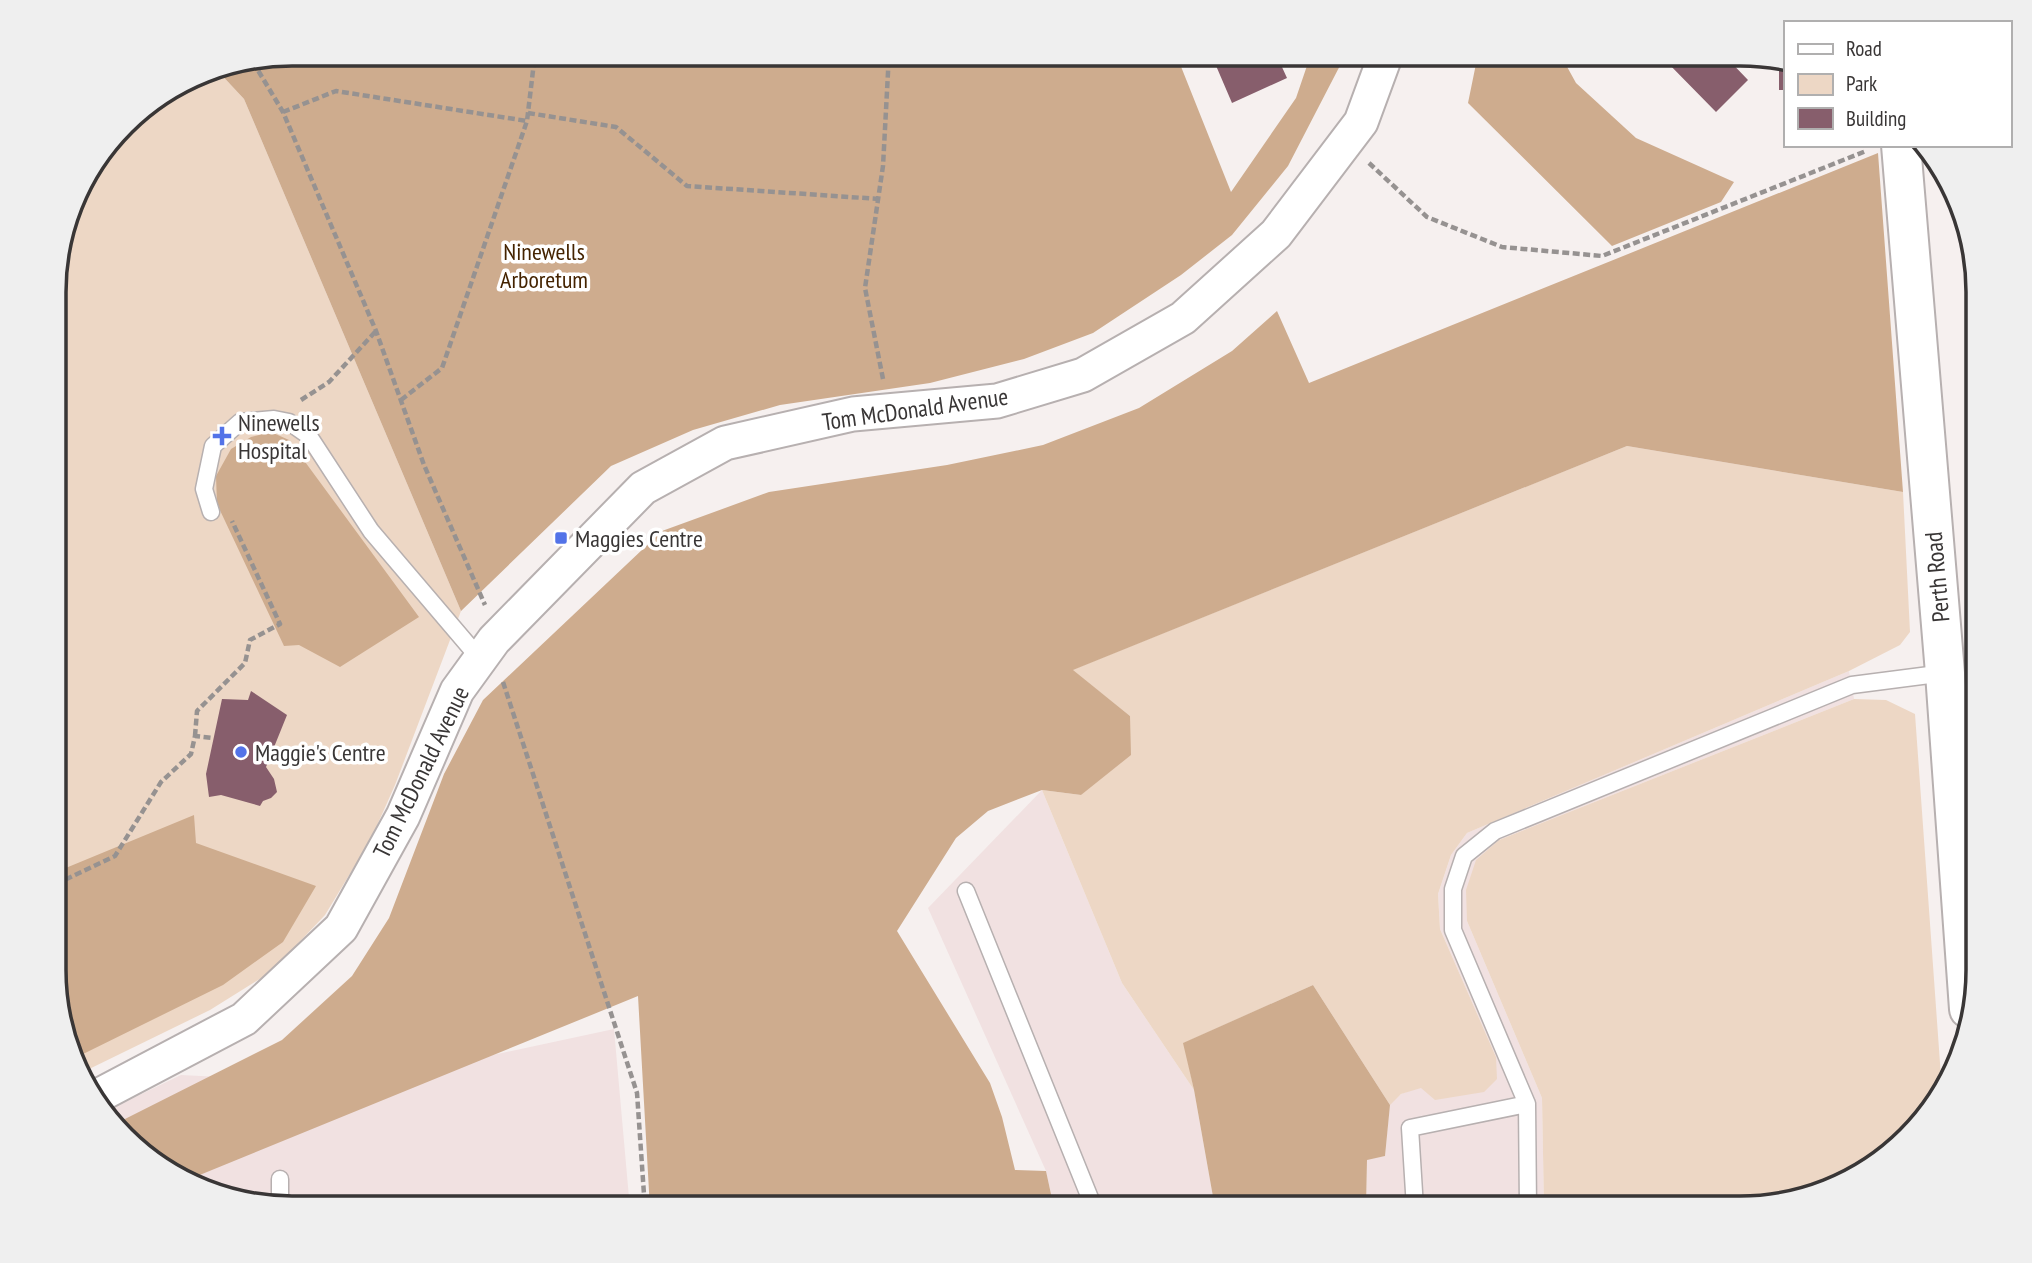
<svg xmlns="http://www.w3.org/2000/svg" width="2032" height="1263" font-family="'PT Sans Narrow',sans-serif">
  <rect width="100%" height="100%" fill="#f6f0ef"/>
  <path fill="#f1e1e1" d="M1849,671l5,28 -355,141 -32,81 75,177 2,110h-178l1,-49 18,-3 5,-52 11,-10 95,-37 -56,-128 -2,-35 13,-39 16,-22z
    M1042,790l80,193 72,107 21,118h-161l-8,-37 -118,-263z
    M614,1029l16,180h-338l-76,-13 -56,-27 -54,-58 75,-36 176,9z"/>
  <path fill="#edd7c5" d="M216,69l28,30 217,512 -66,174 -24,54 -46,76 -54,57 -61,38 -129,63 -25,-72v-739l23,-75 56,-73 67,-42z
    M1627,446l276,46 7,140 -10,13 -51,26 -382,162 -16,22 -13,39 2,35 56,128 1,22 -13,13 -49,8 -14,-12 -20,6 -11,11 -77,-120 -129,58 10,47 -72,-107 -80,-193 39,5 49,-79 -58,-46z
    M1854,699l32,1 29,14 27,377 -4,12 -80,74 -103,31h-211l-2,-110 -75,-177 -1,-31 10,-30 23,-20z"/>
  <path fill="#ceac8e" d="M293,54h883l55,138 65,-94 15,-44h35l-58,112 -56,69 -51,40 -88,58 -69,26 -94,24 -150,22 -87,25 -82,36 -150,145 -217,-512 -28,-30z
    M1478,54h82l16,29 60,55 98,44 -13,20 -109,44 -144,-143z
    M1878,153l25,339 -276,-46 -554,224 57,46 1,39 -50,40 -39,-5 -54,21 -32,27 -59,93 93,152 12,34 13,53 31,1 8,37 -404,1 -12,-213 -453,185 -25,-12 -43,-46 165,-83 70,-64 37,-58 55,-144 39,-74 179,-169 107,-39 178,-27 96,-20 96,-37 93,-57 45,-40 32,72z
    M271,432l18,8 130,177 -79,50 -41,-22 -15,1 -67,-142 -1,-28 15,-27 20,-12z
    M194,815l2,28 120,43 -33,56 -60,43 -148,73 -19,-57v-129z
    M1313,985l77,120 -5,51 -18,4 -1,48h-151l-21,-118 -11,-47z"/>
  <path fill="#875e6c" d="M1211,54h65l11,24 -55,25z
    M1667,54h56l25,26 -32,32 -53,-54z
    M1779,59l6,1v30h-6z
    M251,691l36,24 -21,52 8,12 3,13 -6,6 -8,3 -3,5 -39,-11 -12,2 -3,-23 16,-75 26,1z"/>
  <g fill="none" stroke-linecap="round" stroke-linejoin="round">
    <defs>
      <path id="lane" d="M211,512l-7,-23 9,-43 27,-24 34,-3 15,3 20,14 62,95 109,128
        M966,891l128,317
        M280,1179v28
        M1415,1208l-5,-80 117,-24
        M1528,1208l-1,-104 -74,-174v-41l11,-33 31,-25 357,-146 93,-12"/>
      <path id="street" d="M94,1098l150,-79 97,-91 62,-112 54,-125 37,-51 149,-152 82,-45 128,-29 144,-13 86,-26 100,-57 93,-84 85,-112 25,-68"/>
      <path id="secondary" d="M1901,145l44,528 24,336"/>
    </defs>
    <use href="#lane" stroke="#b7b0b0" stroke-width="19"/>
    <use href="#street" stroke="#b7b0b0" stroke-width="37"/>
    <use href="#secondary" stroke="#b7b0b0" stroke-width="42"/>
    <path stroke="#969291" stroke-width="4.5" stroke-dasharray="7 3.5" stroke-linecap="butt" d="M253,62l30,50 93,219 48,134 61,140
      M283,112l53,-21 191,30
      M528,113l88,14 71,59 192,13
      M1369,163l58,54 75,30 100,9 264,-105
      M883,379l-18,-91 18,-122 6,-112
      M301,400l28,-18 47,-51
      M401,400l41,-32 85,-247 8,-67
      M503,682l134,411 8,116
      M195,736l2,-25 48,-48 5,-23 30,-16 -48,-103
      M56,884l59,-28 46,-74 30,-28 4,-18 18,2"/>
    <use href="#lane" stroke="#fff" stroke-width="16"/>
    <use href="#street" stroke="#fff" stroke-width="33"/>
    <use href="#secondary" stroke="#fff" stroke-width="38"/>
  </g>
  <g fill="#5373e8" stroke="#fff" stroke-width="2.5">
    <path d="M218.5 425.5h7v7h7v7h-7v7h-7v-7h-7v-7h7z"/>
    <rect x="554" y="531" width="14" height="14" rx="3.5"/>
    <circle cx="241" cy="752" r="7"/>
  </g>
  <g text-anchor="middle" dominant-baseline="central" stroke-width="7" stroke-linejoin="round" paint-order="stroke">
    <g font-size="24" fill="#442300" stroke="#fff">
      <text x="544" y="251">Ninewells<tspan x="544" dy="28">Arboretum</tspan></text>
    </g>
    <g font-size="24" fill="#393636" stroke="#fff">
      <text transform="translate(915 409) rotate(-8)">Tom McDonald Avenue</text>
      <text transform="translate(1937 577) rotate(-95)">Perth Road</text>
      <text transform="translate(421 772) rotate(-64)">Tom McDonald Avenue</text>
    </g>
    <g font-size="24" fill="#393636" stroke="#fff" text-anchor="start">
      <text x="238" y="422">Ninewells<tspan x="238" dy="28">Hospital</tspan></text>
      <text x="575" y="538">Maggies Centre</text>
      <text x="255" y="752">Maggie's Centre</text>
    </g>
  </g>
  <path d="M0 0H2032V1263H0ZM292 66H1740A226 226 0 0 1 1966 292V970A226 226 0 0 1 1740 1196H292A226 226 0 0 1 66 970V292A226 226 0 0 1 292 66Z" fill="#efefef" fill-rule="evenodd"/>
  <path fill="none" stroke="#393636" stroke-width="3.5" d="M292 66H1740A226 226 0 0 1 1966 292V970A226 226 0 0 1 1740 1196H292A226 226 0 0 1 66 970V292A226 226 0 0 1 292 66Z"/>
  <rect x="1784" y="21" width="228" height="126" fill="#ffffff" stroke="#b0afaf" stroke-width="2"/>
  <rect x="1798" y="44" width="35" height="10" fill="#ffffff" stroke="#b0afaf" stroke-width="2"/>
  <text x="1846" y="56" font-size="21" fill="#393636">Road</text>
  <rect x="1798" y="74" width="35" height="21" fill="#edd7c5" stroke="#b0afaf" stroke-width="2"/>
  <text x="1846" y="91" font-size="21" fill="#393636">Park</text>
  <rect x="1798" y="108" width="35" height="21" fill="#875e6c" stroke="#b0afaf" stroke-width="2"/>
  <text x="1846" y="126" font-size="21" fill="#393636">Building</text>
</svg>
